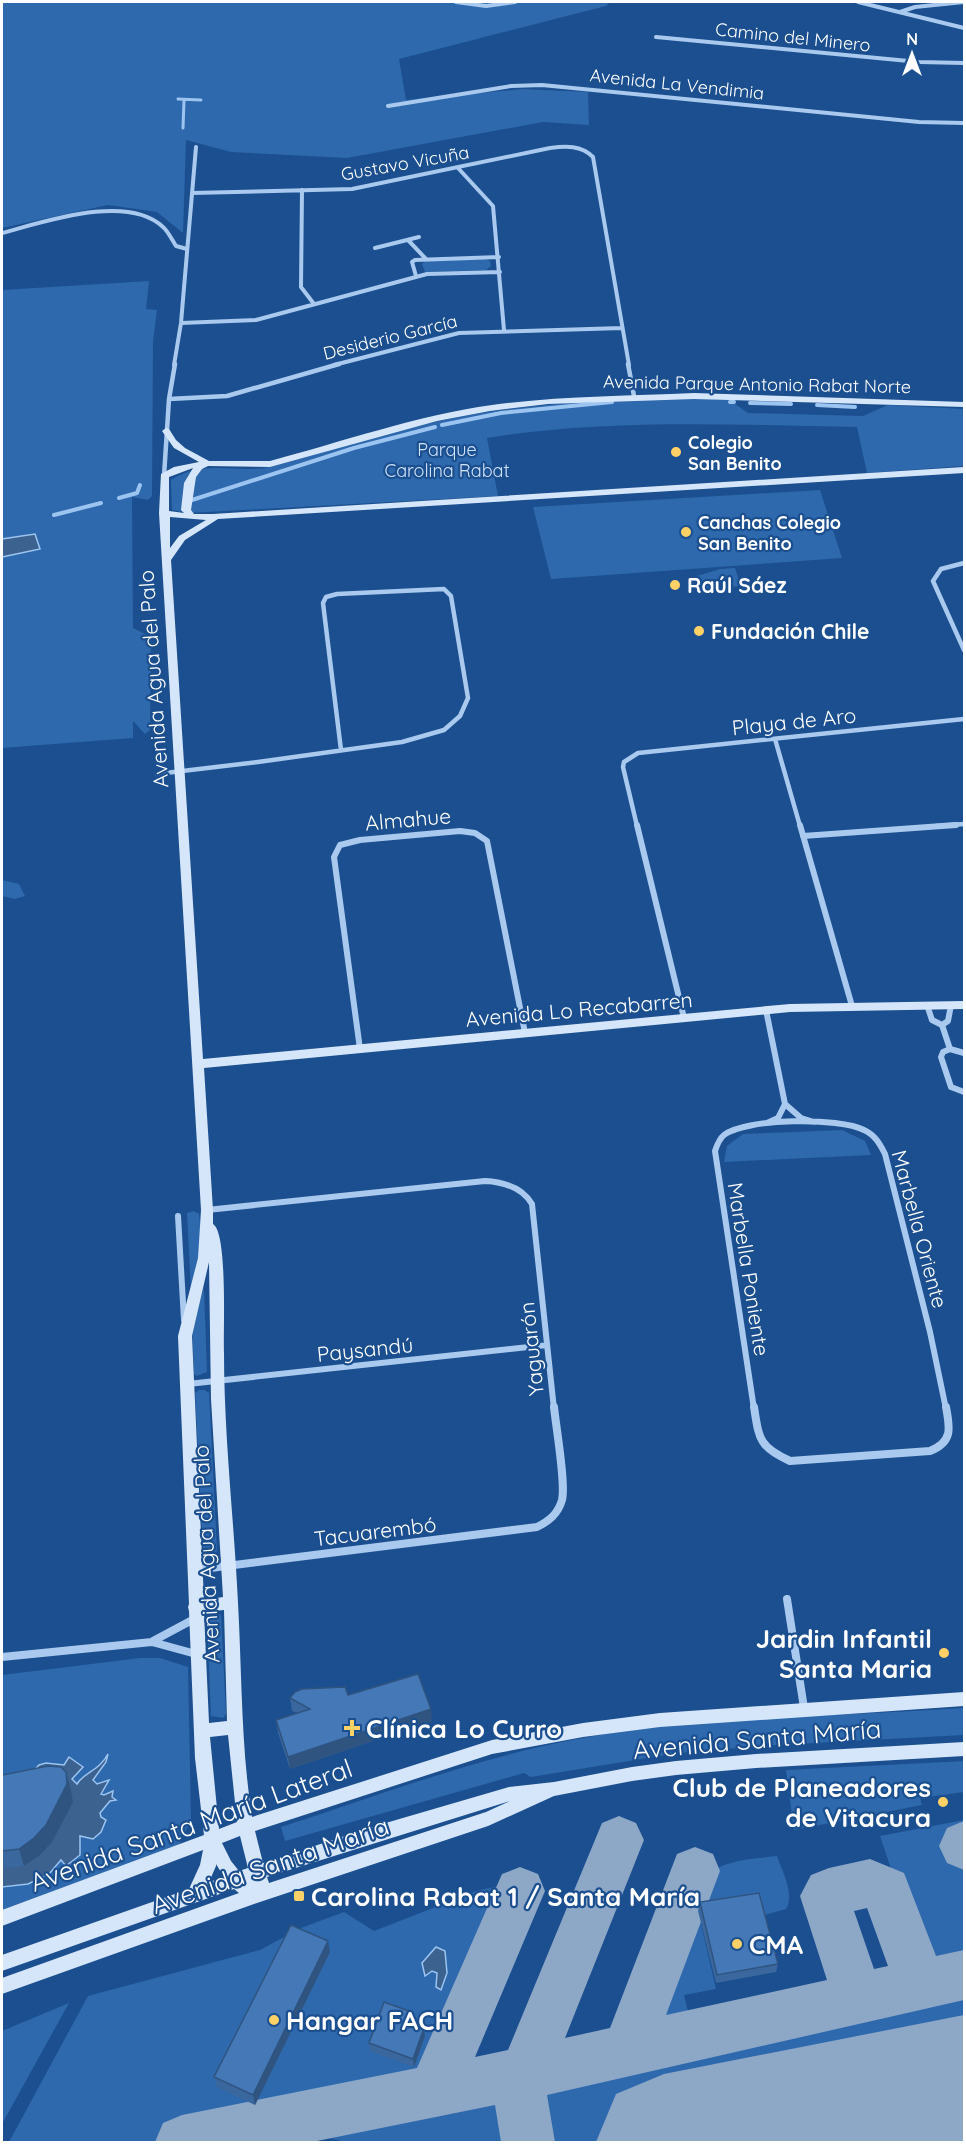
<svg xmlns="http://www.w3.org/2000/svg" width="966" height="2144" font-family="Quicksand,sans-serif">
  <rect width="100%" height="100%" fill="#1b4f8f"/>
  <path fill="#2e69ad" d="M2,2h608l-4,4 -207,53 7,41 117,-11 65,3 1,33 -46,-3 -196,36 -116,-6 -45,-12 -3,93 -26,-21 -49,-7 -106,23z
    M485,259l5,2 1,5 -5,4 -61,2 -3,-8 3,-3z
    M149,281l-3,28 11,1 -4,32 -1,154 -4,4 -16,-3 1,131 18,9 -1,93 -5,4 -12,-13v17l-131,10v-458z
    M654,398l74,1 20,14 115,3 25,-11 76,4v57l-97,7 -10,-46c-123,-2 -248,-9 -370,11l11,58 -310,17 -16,-3 -1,-30c31,-20 60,-8 94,-12 65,-16 128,-39 194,-51 65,-12 129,-16 195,-19z
    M820,490l22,68 -291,21 -18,-72z
    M735,568l6,18 -41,3 -3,-13 23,-7z
    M2,880l17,4 6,12 -10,3 -13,-3z
    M842,1130l23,11 6,14 -147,7 3,-16 16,-12z
    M194,1211l5,3 3,32 -11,44 -4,-77z
    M204,1288l3,84 -10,4 -3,-2 -2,-53z
    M199,1390h6l4,3 8,158 -8,4 -6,-4 -8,-158z
    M213,1612l8,3 5,99 -3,4 -12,-2 -4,-99z
    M140,1658h20l28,9 3,153 -12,25 -177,65v-235z
    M964,1708v27l-187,10 -99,8 -147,24 -7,-4 -239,68 -4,-14c96,-31 192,-68 291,-87 129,-25 262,-23 392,-32z
    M964,1761v31l-44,6 2,7 -128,25 -8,-60z
    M964,1820v150l-36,8 -48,-142z
    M777,1856c5,15 18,38 9,53l-25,7 -63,-5 18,78 -32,6 9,37 -47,9 -4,-10c11,-31 44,-139 65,-156 19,-16 47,-16 70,-19z
    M510,1884l4,7 -88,197 -171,37 -103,17h-143l79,-146 172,-46 41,-22 43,-16 30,19 105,-41z
    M964,1982v84l-348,76h-81l-12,-63z
    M69,2003l-67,121v-93z
    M508,2085l11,57h-173l-57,-13z
    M964,2102v22l-77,18h-124z"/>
  <path fill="#3c6290" stroke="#9cc4f0" stroke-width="1.5" d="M35,534l5,15 -38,8v-18z
    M108,1754l-2,8 -13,18 4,4 12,-4 -8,14 3,1 9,-4 -1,6 4,3 -6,1 -10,12 1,4 5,3 -5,12 -8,7 -13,-3v19l-14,11 -5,-6 -12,14 -21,10 -26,3v-79l37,-43 7,-2 18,2 5,-8 14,10 -11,12 5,5c7,-12 22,-13 31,-30z
    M436,1947l9,4 2,22 -6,17 -5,-3 1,-14 -5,-2 -7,5 -3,-13z"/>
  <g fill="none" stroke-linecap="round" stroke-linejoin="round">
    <path stroke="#9cc4f0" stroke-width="3" d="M178,99l23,1
      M183,128l1,-28"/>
    <path stroke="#9cc4f0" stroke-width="4" d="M730,402h4
      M750,403l41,1
      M817,405l38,2
      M442,425l59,-12 111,-11
      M119,498l18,-5 3,-8
      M192,500l162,-52 81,-21
      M54,515l47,-12"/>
    <path fill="#8da7c7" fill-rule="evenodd" d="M619,1816l17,7 8,17 -79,198 45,-10 67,-174 18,-7 18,7 7,17 -54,144 161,-35 -27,-84 11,-21 18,-7 41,-9 34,14 32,83 28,-6v50l-417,95 8,47h-54l-6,-37 -183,37h-157l8,-19 19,-8 235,-47 85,-194 18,-7 18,7 7,17 -70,166 33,-7 94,-227zM867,1908l21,58 -14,3 -20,-58z
      M964,1821v49l-17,-7 -8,-17 8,-18z"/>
    <path fill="#8da7c7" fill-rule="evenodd" d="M964,2015v127h-368l20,-48 48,-20z"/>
    <path stroke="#a9c9ee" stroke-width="4" d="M456,2l30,4 29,-4
      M858,2l106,26
      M900,12l15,-5 49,-5
      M656,37l263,25 45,1
      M388,106l123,-20 31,-1 377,37 45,1
      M458,168l35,38 11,124
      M302,190l-1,97 13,17
      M192,193l160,-4 198,-41c16,-2 31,-3 43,9l36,208
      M2,233c42,-11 125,-40 161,-6 5,4 9,13 13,19l11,3
      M408,240l18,19
      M375,248l44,-11
      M416,276l-4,-14 3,-2 84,-3
      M181,323l75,-3 171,-46 73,-2
      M174,365l7,-42 15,-176
      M334,365l125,-32 163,-5"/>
    <path stroke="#a9c9ee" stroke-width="4.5" d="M628,364l6,32
      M169,399l58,-3 112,-32
      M164,476l5,-77 6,-35
      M964,563l-23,6 -8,12 31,69
      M775,739l25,87
      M157,774l101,-12 144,-20 42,-12 16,-14 8,-18 -17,-102 -7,-7 -107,5 -11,3 -3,6 18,147
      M637,826l-14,-59 1,-5 14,-9 326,-34
      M936,826l28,-2"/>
    <path stroke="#a9c9ee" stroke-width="6" d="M637,825l47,193
      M800,825l52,181
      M803,836l153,-11
      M927,1005l5,15 10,5 6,-4 3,-16
      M766,1010l19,94 -7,14 -11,5
      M942,1025l8,24
      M360,1049l-26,-192 6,-12 20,-5 100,-9 15,2 12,8 38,192
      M964,1053l-14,-4 -7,3 -2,5 10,30 13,5
      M785,1104l16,14 13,4
      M207,1210l278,-29c19,1 37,6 47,23l22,205
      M178,1216l6,104
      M188,1384l359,-39
      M754,1409l-39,-258c2,-6 4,-12 9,-16 22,-17 116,-18 140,-5 11,5 16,14 21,24l45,178 16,77"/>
    <path stroke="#a9c9ee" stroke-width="8" d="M754,1407c5,32 5,40 36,54l140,-10c23,-9 20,-23 16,-44
      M195,1570l342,-43c12,-6 21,-13 25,-27 4,-16 -6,-73 -8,-93
      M787,1599l17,109
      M153,1641l43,-23
      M2,1657l150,-15 44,12"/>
    <path fill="#d6e6fa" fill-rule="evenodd" d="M694,393l270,9v5l-270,-8 -146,5 -58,7 -53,10 -167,46 -62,-1 -6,3 -6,8 -5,33 3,4h19l751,-47v6l-746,46 -33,21 -14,20 32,499 587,-55 174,-3v8l-174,3 -586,56 9,142v14c15,9 10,108 11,129 0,83 10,167 14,250 4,72 3,143 14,214l240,-77 91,-17 77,-10 304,-21v14l-304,21 -77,10 -91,17 -237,77 8,32 109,-36 137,-40 45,-5 78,-15 44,-6 80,-7 208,-12v14l-208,12 -80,7 -44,6 -78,15 -66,30 -234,78 -252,90v-16l237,-85 -5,-4 -232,82v-16l187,-66 11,-24 3,-15 -201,76v-16l202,-75 -9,-77 -6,-147 -1,-4 1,-3 -11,-268 20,-78 3,-48 -42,-697 2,-39 13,-7 25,-5 -25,-14 -12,-17 4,-3 3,1 7,11 9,8 24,13h61c71,-19 149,-46 222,-56 67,-9 135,-9 202,-12zM193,468l-9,15 -3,27 3,3 -15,-2v-34zM170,517l36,3 -27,16 -9,12zM209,1262l2,137 12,198 -19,3 -12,-264zM224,1610l3,111 -18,2 -5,-111zM228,1735l9,87 -18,7 -9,-92zM510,1801l-24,11 -217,71 -2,-6 3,-1zM240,1836l8,32 -9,3 -8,-10 -9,-18zM216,1864l8,13 -15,5 7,-16z"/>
  </g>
  <path fill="#3a679d" d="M348,1695l84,26 -142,48 -12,-36 -2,-13 21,-7 -5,-2 -2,-13z
    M66,1772l5,18 2,12 -21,40 -12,13 -16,11 -18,2 -4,-2v-91z
    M700,1902l78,62 -2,8 -60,11 -18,-72z
    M330,1952l-75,153 -38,-18 -3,-10z
    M409,2011l1,8 -2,3 17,14 -11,31 -44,-16 -1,-8z"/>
  <path fill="#305480" d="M431,1709l1,12 -142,48 -2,-12z
    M66,1772l5,18 2,12 -21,40 -12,13 -16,11 -5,-17z
    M328,1941l2,11 -75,153 -2,-10z
    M409,2011l1,8 -4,10 -1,-8z
    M424,2028l1,8 -11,31 -1,-8z"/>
  <path fill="#4478b7" stroke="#305480" stroke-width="1.5" d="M418,1674l13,35 -143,48 -12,-37 34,-11 -20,-11 5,-6 7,-3 43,-2 3,8z
    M48,1766l13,1 5,5 1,12 -21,41 -12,13 -15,11 -17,2v-76z
    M759,1893l19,71 -61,11 -17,-73z
    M291,1925l37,16 -75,154 -39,-18z
    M384,2002l25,9 -4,10 19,7 -11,31 -44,-16z"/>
  <g fill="#ffd166" stroke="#1b4f8f" stroke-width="2">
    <circle cx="676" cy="452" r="6"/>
    <circle cx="686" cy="532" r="6"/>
    <circle cx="675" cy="585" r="6"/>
    <circle cx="699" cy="631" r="6"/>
    <circle cx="944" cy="1653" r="6"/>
    <path d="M349 1719h6v6h6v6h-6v6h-6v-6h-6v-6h6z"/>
    <circle cx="943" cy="1802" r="6"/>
    <rect x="293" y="1890" width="12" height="12" rx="3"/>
    <circle cx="737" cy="1944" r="6"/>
    <circle cx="274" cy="2020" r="6"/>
  </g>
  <g text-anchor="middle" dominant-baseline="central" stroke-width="4.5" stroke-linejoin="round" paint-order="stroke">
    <g font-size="18" fill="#fff" stroke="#1b4f8f">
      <text transform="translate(793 37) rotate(6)">Camino del Minero</text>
      <text transform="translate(677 84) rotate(6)">Avenida La Vendimia</text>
      <text transform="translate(405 163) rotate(-10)">Gustavo Vicuña</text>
      <text transform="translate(390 337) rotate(-14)">Desiderio García</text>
      <text transform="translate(757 384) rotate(1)">Avenida Parque Antonio Rabat Norte</text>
    </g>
    <g font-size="18" font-weight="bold" fill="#fff" stroke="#1b4f8f" text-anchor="start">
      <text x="688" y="442">Colegio<tspan x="688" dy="21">San Benito</tspan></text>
      <text x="698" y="522">Canchas Colegio<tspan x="698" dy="21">San Benito</tspan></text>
    </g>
    <g font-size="18" fill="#cfe3fa" stroke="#1b4f8f">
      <text x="447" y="449">Parque<tspan x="447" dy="21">Carolina Rabat</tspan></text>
    </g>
    <g font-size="21" font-weight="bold" fill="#fff" stroke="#1b4f8f" text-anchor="start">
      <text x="687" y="585">Raúl Sáez</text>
      <text x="711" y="631">Fundación Chile</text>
    </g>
    <g font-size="21" fill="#fff" stroke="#1b4f8f">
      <text transform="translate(153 679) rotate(-94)">Avenida Agua del Palo</text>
      <text transform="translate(794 721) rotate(-6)">Playa de Aro</text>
      <text transform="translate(408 819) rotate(-5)">Almahue</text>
      <text transform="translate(579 1009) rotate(-5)">Avenida Lo Recabarren</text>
      <text transform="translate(920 1229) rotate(75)">Marbella Oriente</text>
      <text transform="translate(749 1269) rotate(81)">Marbella Poniente</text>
      <text transform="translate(365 1349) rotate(-6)">Paysandú</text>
      <text transform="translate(531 1349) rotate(-96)">Yaguarón</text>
      <text transform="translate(375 1531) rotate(-7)">Tacuarembó</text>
      <text transform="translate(206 1554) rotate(-93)">Avenida Agua del Palo</text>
    </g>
    <g font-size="26" font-weight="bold" fill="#fff" stroke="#1b4f8f" text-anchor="start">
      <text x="932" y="1638" text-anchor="end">Jardin Infantil<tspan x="932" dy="30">Santa Maria</tspan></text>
      <text x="366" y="1728">Clínica Lo Curro</text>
      <text x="931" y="1787" text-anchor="end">Club de Planeadores<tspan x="931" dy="30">de Vitacura</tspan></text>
      <text x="311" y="1896">Carolina Rabat 1 / Santa María</text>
      <text x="749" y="1944">CMA</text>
      <text x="286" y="2020">Hangar FACH</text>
    </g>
    <g font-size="26" fill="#fff" stroke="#1b4f8f">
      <text transform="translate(757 1739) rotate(-5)">Avenida Santa María</text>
      <text transform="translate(191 1825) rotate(-20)">Avenida Santa María Lateral</text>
      <text transform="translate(270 1865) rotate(-19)">Avenida Santa María</text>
    </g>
  </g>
  <rect width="966" height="2144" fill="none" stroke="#ffffff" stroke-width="6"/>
  <g transform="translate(912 54)" stroke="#1b4f8f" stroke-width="4.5" paint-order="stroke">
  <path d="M0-4.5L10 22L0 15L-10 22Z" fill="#ffffff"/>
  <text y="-9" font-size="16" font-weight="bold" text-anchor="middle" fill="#ffffff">N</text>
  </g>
</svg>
